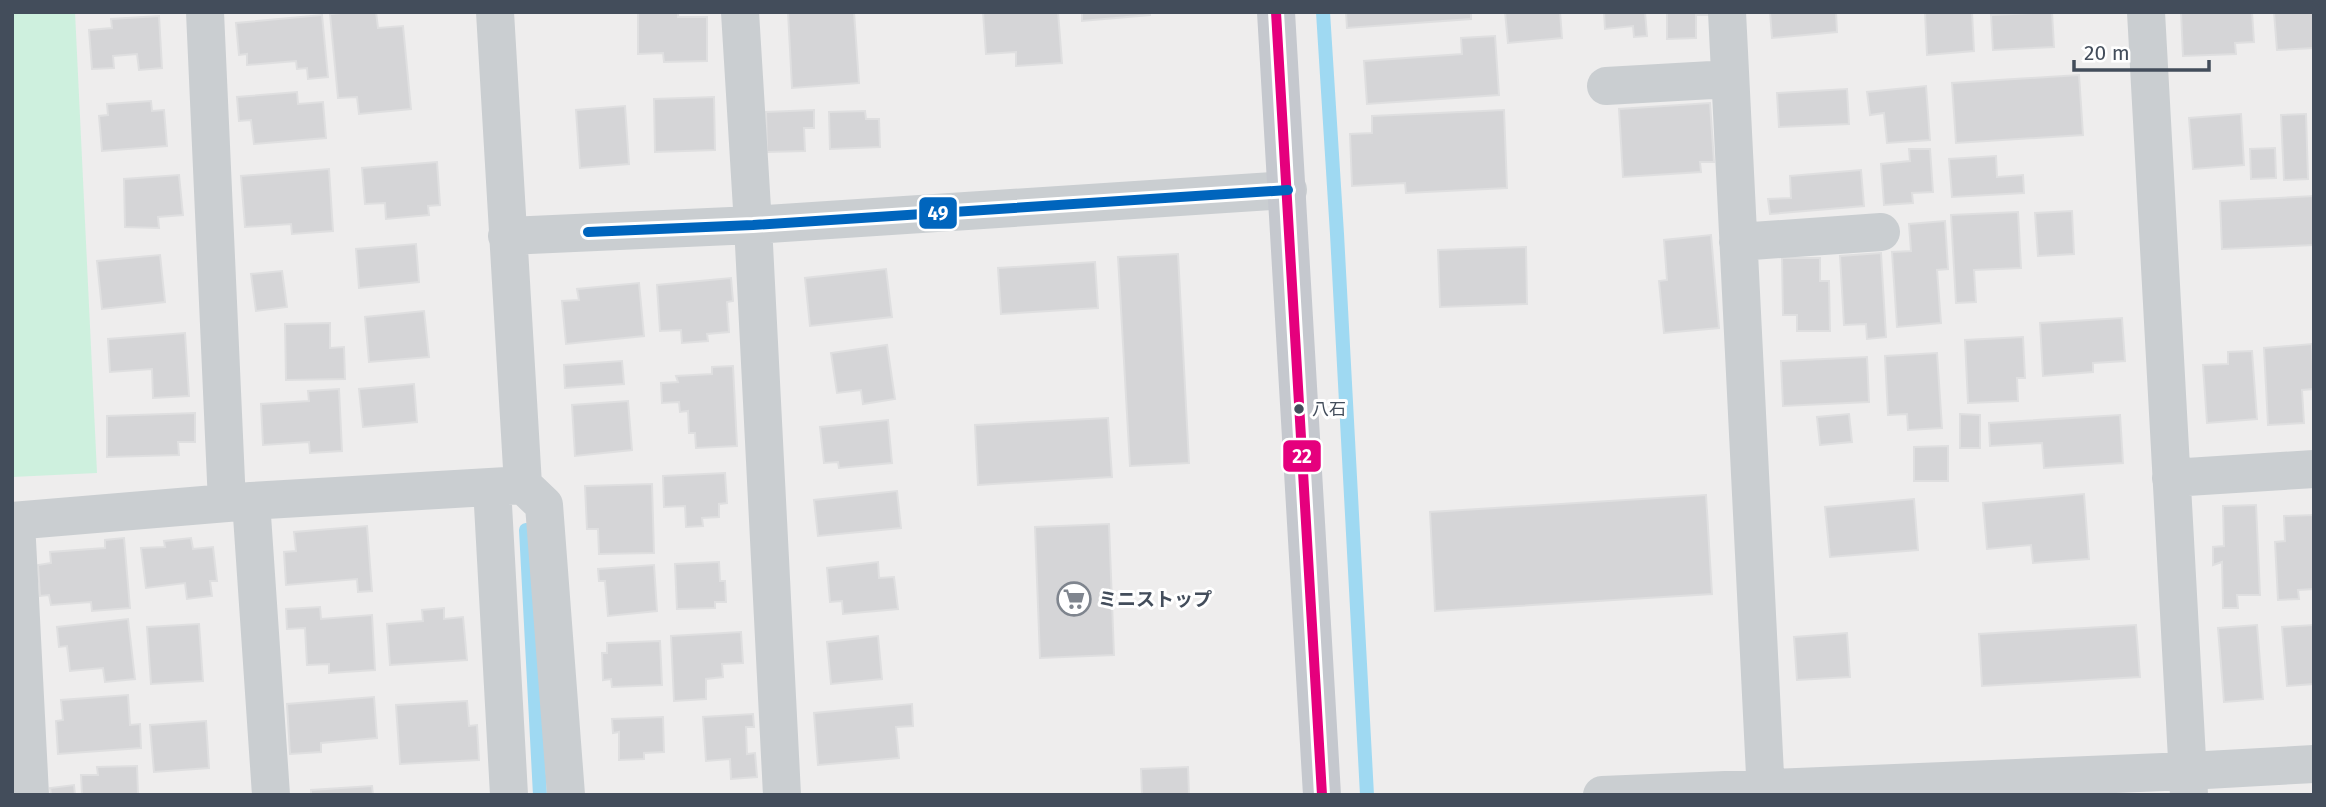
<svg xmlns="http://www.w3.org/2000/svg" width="2326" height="807" font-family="'Fira Sans','Noto Sans JP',sans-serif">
  <rect width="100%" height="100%" fill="#eeeded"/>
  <path fill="#cef0de" d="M75,12l22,461 -85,4v-464z"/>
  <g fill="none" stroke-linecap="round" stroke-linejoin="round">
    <path stroke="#9fd9f2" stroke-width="14" d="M1323,12l14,222 30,561
      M526,530l14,265"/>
  </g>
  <path fill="#d5d5d7" stroke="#dfdfe0" stroke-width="2" d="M351,12h25l2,16 25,-2 8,83 -52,5 -2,-17 -19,1 -8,-84z
    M638,12h40v5h29v44l-43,1 -1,-9 -25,1z
    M788,12h66l5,71 -67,5z
    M983,12h75l4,51 -46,3v-14l-30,2z
    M1082,12h68v3l-68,6z
    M1346,12h125v7l-124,9z
    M1505,12h55l2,26 -54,5z
    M1604,12h41l2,24 -13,1 -1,-11 -28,3z
    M1667,12h41v3h-12v23l-29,1z
    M1770,12h66l1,20 -65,6z
    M1925,12h47l2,39 -47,4z
    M2052,12l2,35 -61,3 -2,-35z
    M2181,12h71l2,30 -19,1 1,11 -53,2z
    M2274,12h40v36l-37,2z
    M322,15l6,62 -20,2 -1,-11 -10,1 -1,-8 -49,4v-11l-8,1 -3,-32z
    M159,16l3,52 -23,2 -2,-16 -24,2 1,12 -22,1 -3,-39 23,-2 -1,-9z
    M1495,36l4,59 -132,9 -3,-43 98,-7 -1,-16z
    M2079,75l4,60 -127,8 -4,-60z
    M1926,86l4,54 -43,3 -3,-30 -14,2 -3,-23z
    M1847,89l2,35 -70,3 -2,-34z
    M297,92l1,12 25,-2 3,36 -72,6 -3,-24 -12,1 -2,-24z
    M714,97l1,53 -60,2 -1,-53z
    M151,101l1,10 12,-1 3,36 -65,5 -3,-35 9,-1 -1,-11z
    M1710,103l4,59h-14l1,10 -78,5 -4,-68z
    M625,106l4,58 -49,4 -4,-58z
    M814,110v18h-10l1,23 -38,1 -1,-40z
    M1504,110l3,78 -101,5 -1,-10 -53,3 -2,-52 22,-1v-17z
    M865,111l1,8h13l1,28 -50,2 -1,-37z
    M2241,114l3,51 -51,4 -4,-51z
    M2306,114l2,65 -24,1 -3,-65z
    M2275,148l1,30 -25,1 -1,-30z
    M1909,149h21l3,43 -21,1 1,10 -29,2 -3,-41 29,-3z
    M1996,156l1,21 26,-2 1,18 -72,4 -3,-38z
    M437,162l3,43 -12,1 1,9 -43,4 -1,-16 -20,1 -3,-36z
    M329,169l4,62 -41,3 -1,-10 -46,3 -4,-51z
    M1861,170l3,36 -94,8 -2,-15 23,-1 -1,-22z
    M179,175l4,40 -25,2 1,11 -34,-1 -1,-48z
    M2314,196v49l-92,4 -2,-48z
    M2072,211l2,43 -36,2 -3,-43z
    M2018,212l3,56 -47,2 2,32 -20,1 -5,-88z
    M1945,221l3,48 -11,1 4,53 -44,4 -5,-75 19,-1 -2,-27z
    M1711,235l8,93 -55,5 -5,-52 8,-1 -3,-40z
    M416,244l3,38 -60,6 -3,-39z
    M1526,247l1,57 -87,3 -2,-57z
    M1881,253l5,84 -19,2 -1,-15 -22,1 -4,-69z
    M1178,254l11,209 -59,3 -12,-209z
    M160,255l5,47 -63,7 -5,-48z
    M1782,258h38v23h9l1,50h-33v-16h-14z
    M1095,262l3,46 -97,6 -3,-46z
    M886,269l6,48 -82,9 -5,-48z
    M282,271l5,36 -31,4 -5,-37z
    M731,278l2,23 -6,1 2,30 -22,2 1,7 -26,2 -1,-13 -21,1 -3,-46z
    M639,283l5,53 -78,8 -4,-43 17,-1 -2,-11z
    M424,311l5,46 -60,5 -4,-45z
    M2122,318l3,43 -32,2v9l-50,4 -3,-53z
    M330,323v25l14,-1 1,32 -59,1 -1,-56z
    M185,333l4,63 -36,2 -1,-29 -42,3 -2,-33z
    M2023,337l2,41h-8l1,23 -50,2 -3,-63z
    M2312,344l2,45 -12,1 2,33 -36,2 -4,-77z
    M887,345l8,54 -32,5 -2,-14 -24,3 -6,-40z
    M2252,351l5,68 -50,4 -4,-58 25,-1v-12z
    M1937,353l5,75 -34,2 -1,-16 -19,1 -3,-59z
    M1867,357l2,45 -86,4 -2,-45z
    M622,361l2,23 -59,4 -1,-23z
    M733,366l4,80 -41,2 -1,-15h-6l-1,-22 -8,1 -1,-10 -17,1 -1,-20 17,-1 -2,-6 36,-2v-7z
    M414,384l3,38 -54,5 -4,-38z
    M339,389l3,62 -32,2 -1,-11 -46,3 -2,-41 48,-3 -1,-10z
    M628,401l4,49 -57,6 -3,-51z
    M195,413v29h-17l1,13 -72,2v-41z
    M1849,414l3,28 -32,3 -3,-28z
    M1960,414l20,1v33h-20z
    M2120,415l3,48 -79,5 -2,-25 -52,3 -1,-23z
    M1108,418l4,59 -134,8 -3,-60z
    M888,420l4,43 -53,5 -1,-6 -14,1 -4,-36z
    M1948,446v35h-34v-34z
    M725,473l2,30 -8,1v13l-17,1 1,8 -17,1 -1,-21 -21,1 -1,-31z
    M652,484l2,69 -55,1 -1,-25h-11l-2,-43z
    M897,491l4,37 -83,8 -4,-36z
    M2084,494l5,65 -56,4 -2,-18 -44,4 -4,-46z
    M1706,495l6,99 -277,17 -5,-99z
    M1914,499l4,51 -88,7 -5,-50z
    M2256,505l4,90h-23l1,13h-15l-1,-46 -9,3v-18l11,-1 -1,-40z
    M2314,515v74l-16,1 1,9 -21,1 -3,-58 10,-1 -1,-25z
    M1109,524l5,131 -74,3 -5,-131z
    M367,526l5,65 -14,1 -1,-13 -71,6 -2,-33 12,-1 -2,-19z
    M124,538l6,70 -38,3 -1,-9 -40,3 -2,-10 -9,1 -2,-31 13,-2 -1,-11 55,-4v-8z
    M191,538l2,11 20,-2 4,34h-7l2,15 -25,3 -2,-16 -39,5 -5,-40 24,-1 -1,-6z
    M719,562l1,19h5l1,21h-11v6l-38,1 -2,-45z
    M878,562l1,16 15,-1 4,32 -55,5 -1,-13 -12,1 -3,-34z
    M654,565l3,46 -49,5 -3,-35h-6l-1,-12z
    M320,607l1,12 51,-4 3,55 -46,3v-9l-22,1 -2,-37 -18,1 -1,-20z
    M444,608v11l19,-2 4,43 -77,5 -3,-41 36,-3 -1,-11z
    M128,619l7,60 -30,3 -2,-14 -33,3 -3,-25 -8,1 -2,-20z
    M199,624l4,57 -52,3 -4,-57z
    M2136,625l4,52 -158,9 -3,-52z
    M2257,625l6,74 -39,3 -6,-74z
    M2314,625v59l-27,2 -5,-59z
    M741,632l2,31 -21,1 1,13 -17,2v20l-32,2 -3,-65z
    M1847,633l3,44 -53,3 -3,-43z
    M878,636l4,43 -51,5 -4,-42z
    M660,641l2,44 -50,2 -1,-8 -8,1 -1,-27h5v-10z
    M128,695l2,30 10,-1 1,24 -83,6 -2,-33 7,-1 -2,-20z
    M374,697l3,41 -56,5v9l-31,2 -3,-50z
    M467,701l2,25 8,-1 2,35 -79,4 -4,-59z
    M912,704l1,22 -17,1 3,31 -81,7 -4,-52z
    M753,714l1,13h-8l1,27 8,-1 2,24 -26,2 -1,-20 -24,2 -3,-44z
    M663,717l1,35 -20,1v6l-25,1v-28l-6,1 -1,-14z
    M206,721l3,47 -55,4 -4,-47z
    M137,766l1,29h-56l-1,-20h17l-1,-8z
    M1188,767l1,28h-47l-1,-26z
    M74,785l1,10h-24l-1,-7z
    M372,786l1,9h-62v-5z"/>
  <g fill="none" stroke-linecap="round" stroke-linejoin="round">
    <path stroke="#caced1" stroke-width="38" d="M205,12l22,491
      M495,12l28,473 21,20 22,290
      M740,12l13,213 29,570
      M1727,12l39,783
      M2146,12l43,783
      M1606,86l124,-7
      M507,236l246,-11 535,-35
      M1738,242l143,-10
      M2171,478l143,-9
      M492,487l17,308
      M251,501l20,294
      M12,521l239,-20 272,-16
      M16,521l14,274
      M1602,795l586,-24 126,-7"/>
    <path stroke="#c5c8ce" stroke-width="38" d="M1276,12l46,783"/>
    <defs>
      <path id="bus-1" d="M1276,12l46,783"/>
      <path id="bus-2" d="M588,232l165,-7 535,-35"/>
    </defs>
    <use href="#bus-1" stroke="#fff" stroke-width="16"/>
    <use href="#bus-2" stroke="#fff" stroke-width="16"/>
    <use href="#bus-1" stroke="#e5007d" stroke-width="10"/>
    <use href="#bus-2" stroke="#0065bd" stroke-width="10"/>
  </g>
  <defs>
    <symbol id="supermarket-ring" viewBox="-11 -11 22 22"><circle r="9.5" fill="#fff" stroke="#7f858e" stroke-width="1.5"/><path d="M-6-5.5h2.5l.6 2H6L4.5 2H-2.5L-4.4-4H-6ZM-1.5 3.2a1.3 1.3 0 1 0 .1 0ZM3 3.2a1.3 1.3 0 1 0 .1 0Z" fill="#7f858e"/></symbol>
  </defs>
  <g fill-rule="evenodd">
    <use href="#supermarket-ring" x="1055" y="580" width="38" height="38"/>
  </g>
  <circle fill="#434d5b" stroke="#fff" stroke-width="2.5" cx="1299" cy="409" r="6"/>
  <g text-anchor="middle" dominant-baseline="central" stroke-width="6" stroke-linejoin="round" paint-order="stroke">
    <g font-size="17" fill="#434d5b" stroke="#fff" text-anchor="start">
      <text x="1312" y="409">八石</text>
    </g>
    <g font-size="19" font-weight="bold" fill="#434d5b" stroke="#fff" text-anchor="start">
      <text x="1098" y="599">ミニストップ</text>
    </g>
  </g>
  <g stroke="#fff" stroke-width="2.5">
    <rect x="918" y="196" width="40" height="34" rx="7" fill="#0065bd"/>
    <rect x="1282" y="439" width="40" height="34" rx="7" fill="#e5007d"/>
  </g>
  <g font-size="19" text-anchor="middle" font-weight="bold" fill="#fff">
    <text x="938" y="220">49</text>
    <text x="1302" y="463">22</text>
  </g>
  <rect width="2326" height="807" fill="none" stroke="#434d5b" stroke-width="28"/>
  <path d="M2074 60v10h135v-10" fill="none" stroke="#434d5b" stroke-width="3.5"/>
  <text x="2084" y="60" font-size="21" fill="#434d5b" stroke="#ffffff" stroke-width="5" paint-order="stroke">20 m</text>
</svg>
